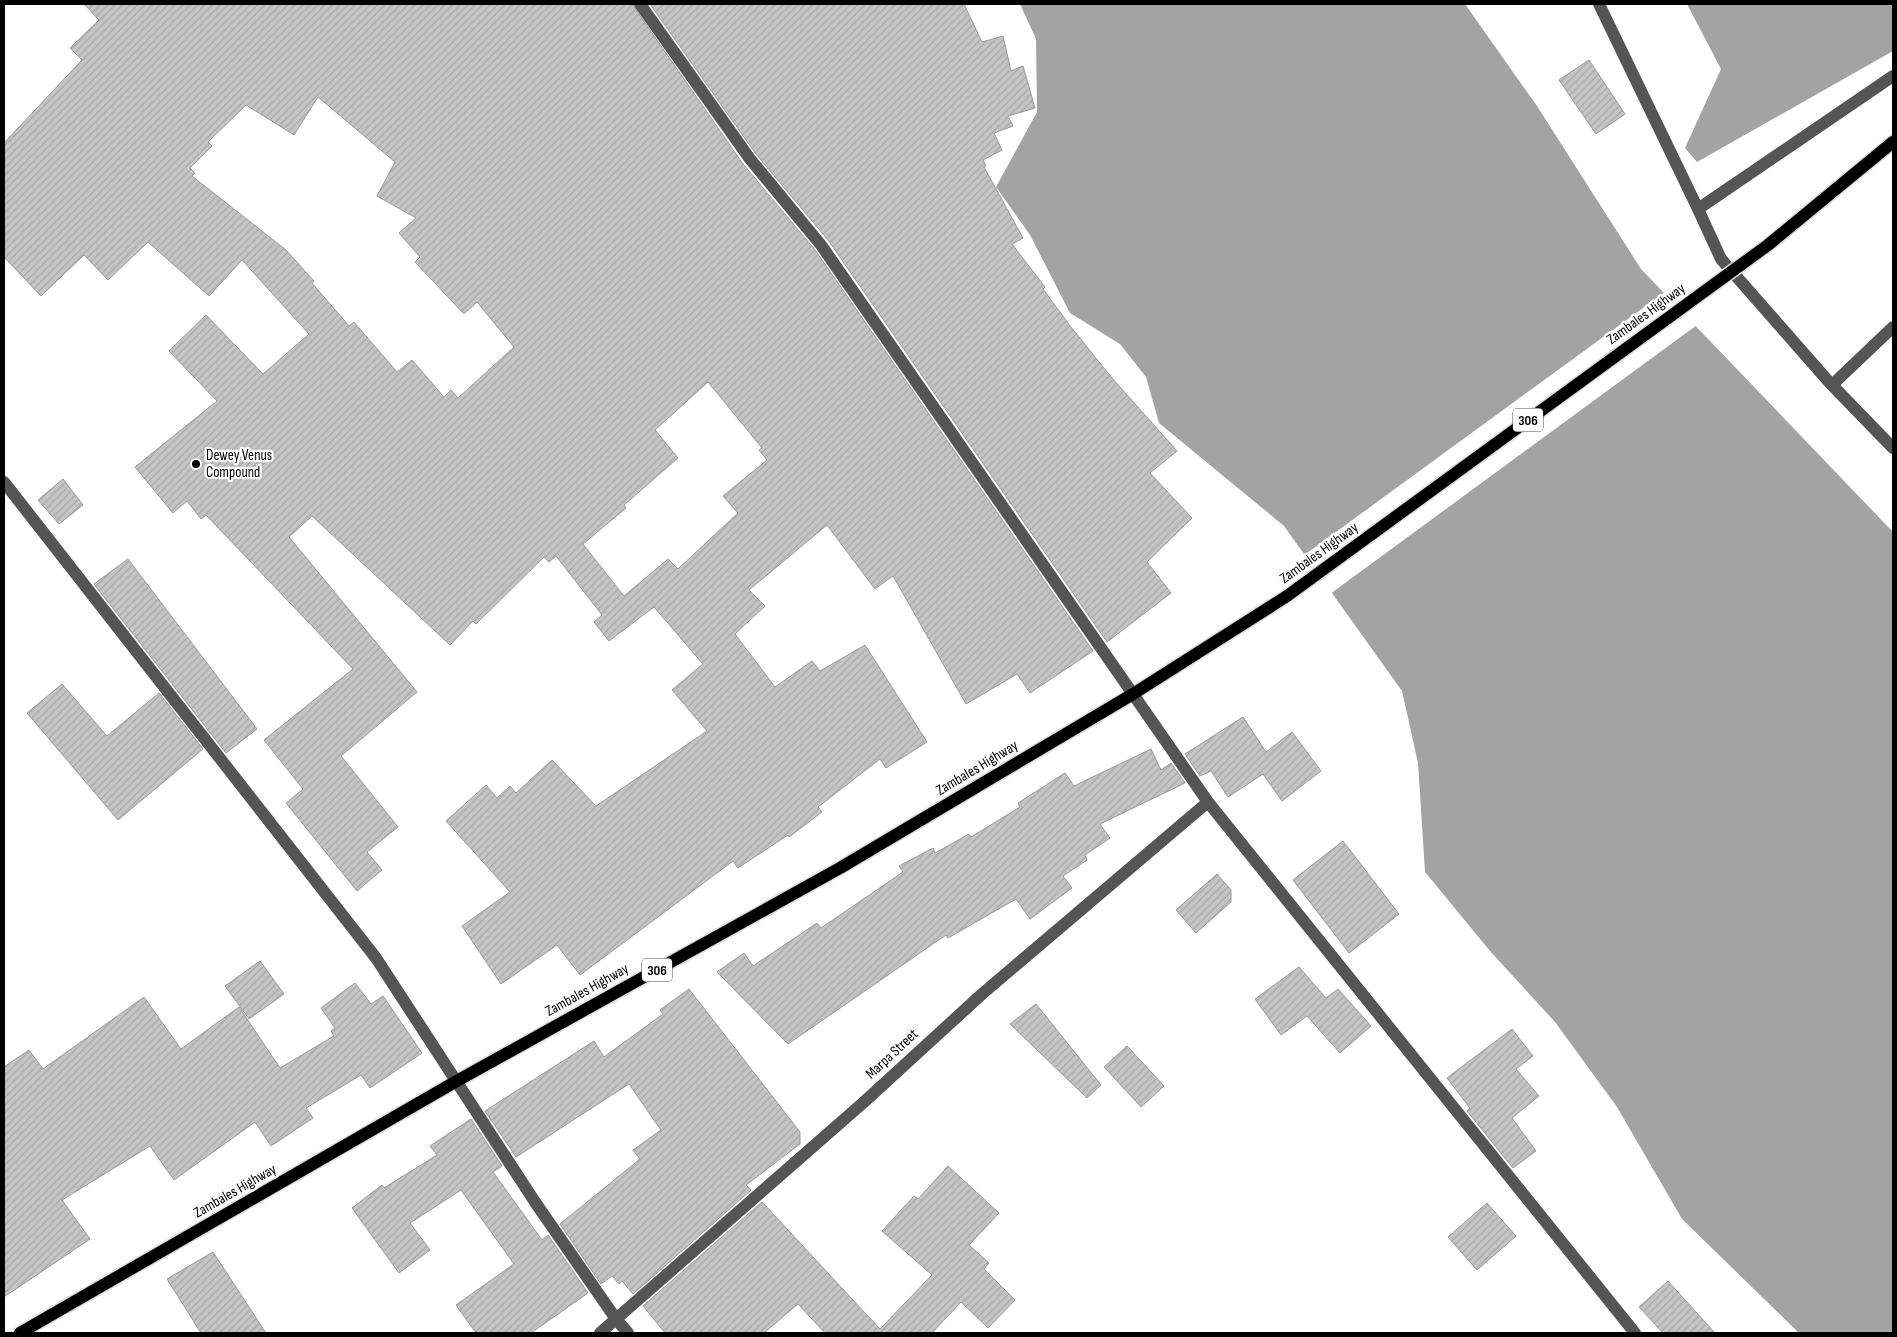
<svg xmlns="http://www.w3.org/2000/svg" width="1897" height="1337" font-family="'Sofia Sans Condensed',sans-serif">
  <defs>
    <pattern id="building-hatch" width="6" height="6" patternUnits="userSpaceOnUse" patternTransform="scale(1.25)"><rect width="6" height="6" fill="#c4c4c4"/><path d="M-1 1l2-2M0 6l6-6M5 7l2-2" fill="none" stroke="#a7a7a7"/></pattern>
  </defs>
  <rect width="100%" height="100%" fill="#fff"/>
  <path fill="#a3a3a3" d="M1020,4h445l72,102 104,163 252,263v801h-94l-117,-114 -65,-112 -62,-85 -65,-71 -65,-79 -7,-109 -16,-72 -118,-165 -125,-103 -13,-46 -26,-33 -50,-31 -40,-78 -34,-48 41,-75 -1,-73z
    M1687,4h206v47l-196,111 -12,-14 36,-79z"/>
  <path fill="#fff" d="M1665,292l32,33 -367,269 -27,-38z"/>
  <path fill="url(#building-hatch)" stroke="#999" fill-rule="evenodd" d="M84,4h548l111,160 72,86 278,401 -63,42 -13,-19 -51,30 -73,-128 -18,13 -48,-64 -78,65 16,16 -30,28 40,53 37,-26 8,10 45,-26 62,97 -41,26 -6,-9 -62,48 4,5 -33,25 -1,-2 -50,33 -5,-7 -153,114 -23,-30 -56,39 -39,-58 48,-34 -64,-71 40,-36 11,13 13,-12 6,7 36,-33 44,46 111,-75 -35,-41 31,-26 -49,-57 -45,34 -15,-19 8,-7 -46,-59 -7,6 -5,-5 -68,67 -3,-3 -23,24 -138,-129 -23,21 128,155 -76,64 57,71 -31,25 15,18 -25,21 -71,-88 17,-14 -39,-49 89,-71 -147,-154 -5,4 -14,-18 -14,12 -38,-46 82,-66 -48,-50 37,-36 57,59 46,-40 -67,-74 -33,36 -61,-54 -40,38 -24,-25 -43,41 -37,-39v-114l78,-83 -12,-12 29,-28zM318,97l77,65 -18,34 39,22 -17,15 21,24 -5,5 49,52 13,-12 37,45 -56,51 -7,-8 -7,7 -32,-37 -15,12 -43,-50 -5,4 -37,-43 2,-2 -28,-31 -94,-74 3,-3 -5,-5 22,-22 -4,-4 38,-37 48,30zM708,382l54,66 -3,2 8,10 -44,36 15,17 -60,56 -10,-10 -44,37 -41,-52 43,-36 -2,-3 54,-47 -23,-28z
    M650,4h314l18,38 21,-6 8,35 12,-5 12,42 -27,8 5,10 -19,7 8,17 -19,10 3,6 -2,1 39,71 -11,6 33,43 -2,2 28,38 41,51 65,73 -27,22 42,45 -45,44 24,31 -64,49 -279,-402 -72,-86z
    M1589,60l36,54 -29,20 -37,-54z
    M63,479l20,26 -24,19 -21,-24z
    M128,559l129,170 -31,24 -132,-169z
    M62,684l45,52 52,-43 44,56 -85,71 -91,-107z
    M1243,717l23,35 26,-20 29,39 -39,30 -19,-27 -35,23 -17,-26 -11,5 -15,-22z
    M1151,749l10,21 10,-7 14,20 -85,41 10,14 -25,17 2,5 -24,16 9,12 -42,31 -14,-20 -68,39 -2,-3 -158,109 -71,-72 27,-19 9,13 64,-43 4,5 82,-56 -4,-6 34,-18 2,5 34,-19 2,3 49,-30 -2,-4 47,-30 9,13z
    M1343,841l56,73 -50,39 -56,-73z
    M1217,874l14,16v12l-35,31 -20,-23z
    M260,961l24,33 -35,25 -24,-33z
    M1299,967l27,31 12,-9 33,37 -31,27 -33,-37 -26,19 -26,-36z
    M355,983l16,21 12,-8 39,57 -52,35 -9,-13 -55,33 7,10 -42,28 -16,-24 -81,58 -24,-34 -88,54 28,39 -86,58v-230l25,-17 14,19 101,-72 37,52 58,-42 41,61 54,-32 -3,-5 4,-3 -14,-20z
    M689,989l111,143v12l-54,41 5,5 -118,104 -11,-13 -3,3 -7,-8 -11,8 -41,-60 80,-65 -7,-9 28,-20 -32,-46 -113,73 -31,-46 109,-70 10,16 59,-43 -3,-4z
    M1036,1004l65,81 -14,13 -77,-74z
    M1512,1029l21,27 -17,13 23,27 -27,22 24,33 -23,17 -46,-57 3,-3 -23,-30z
    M1127,1046l37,40 -23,21 -37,-40z
    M471,1119l31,47 -9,6 49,68 6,-5 40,58 -57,40h-55l-20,-28 58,-41 -53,-74 -51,33 20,27 -31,23 -47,-65 30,-23 2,3 53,-33 -7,-9z
    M948,1166l51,47 -30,32 20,18 -5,6 31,31 -27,28 -27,-26 -29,31h-107l-27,-29 -34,29h-99l-22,-27 119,-104 118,127 52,-54 -50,-44 32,-35 4,3z
    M1487,1203l29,33 -39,34 -29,-33z
    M213,1252l53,81h-65l-34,-54z
    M1668,1281l47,52h-52l-24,-26z"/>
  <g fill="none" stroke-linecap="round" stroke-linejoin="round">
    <defs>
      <path id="major" d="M1768,245l125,-103
        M20,1333l435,-251 385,-214 293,-174 154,-98"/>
    </defs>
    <use href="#major" stroke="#dbdbdb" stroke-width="15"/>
    <path stroke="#555" stroke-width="12" d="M640,4l110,155 71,86 387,557 427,531
      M1599,4l99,205
      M1893,76l-195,133 23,50 108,123 64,66
      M1832,385l61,-58
      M4,482l372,476 159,244 81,117 12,14
      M600,1333l264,-231 118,-108 226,-192"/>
    <use href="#major" stroke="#000" stroke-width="12"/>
    <defs>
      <path id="major-bridge" d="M1287,596l481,-351"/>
    </defs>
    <use href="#major-bridge" stroke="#dbdbdb" stroke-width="15" stroke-linecap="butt"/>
    <use href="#major-bridge" stroke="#000" stroke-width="12"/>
  </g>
  <circle fill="#000" stroke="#fff" stroke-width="2" cx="196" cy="464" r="5"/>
  <g text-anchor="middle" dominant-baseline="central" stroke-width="4.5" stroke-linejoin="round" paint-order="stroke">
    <g fill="#fff" stroke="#4c4c4c" stroke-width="1">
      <rect x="1513" y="408.5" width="30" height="23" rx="4"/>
      <rect x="642" y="958.5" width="30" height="23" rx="4"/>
    </g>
    <g font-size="14" font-weight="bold" fill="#000">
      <text x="1528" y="420">306</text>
      <text x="657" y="970">306</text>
    </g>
    <g font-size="15" fill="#000" stroke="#fff">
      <text transform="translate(1646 314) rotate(-36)">Zambales Highway</text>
      <text transform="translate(1319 553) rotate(-36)">Zambales Highway</text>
      <text transform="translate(977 768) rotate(-31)">Zambales Highway</text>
      <text transform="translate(587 990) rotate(-29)">Zambales Highway</text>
      <text transform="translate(892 1054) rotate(-43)">Marpa Street</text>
      <text transform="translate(235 1191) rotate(-30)">Zambales Highway</text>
    </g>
    <g font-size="15" fill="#000" stroke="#fff" text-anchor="start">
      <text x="206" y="455">Dewey Venus<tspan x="206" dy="17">Compound</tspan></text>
    </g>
  </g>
  <rect width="1897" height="1337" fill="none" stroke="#000000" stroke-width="10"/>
</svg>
